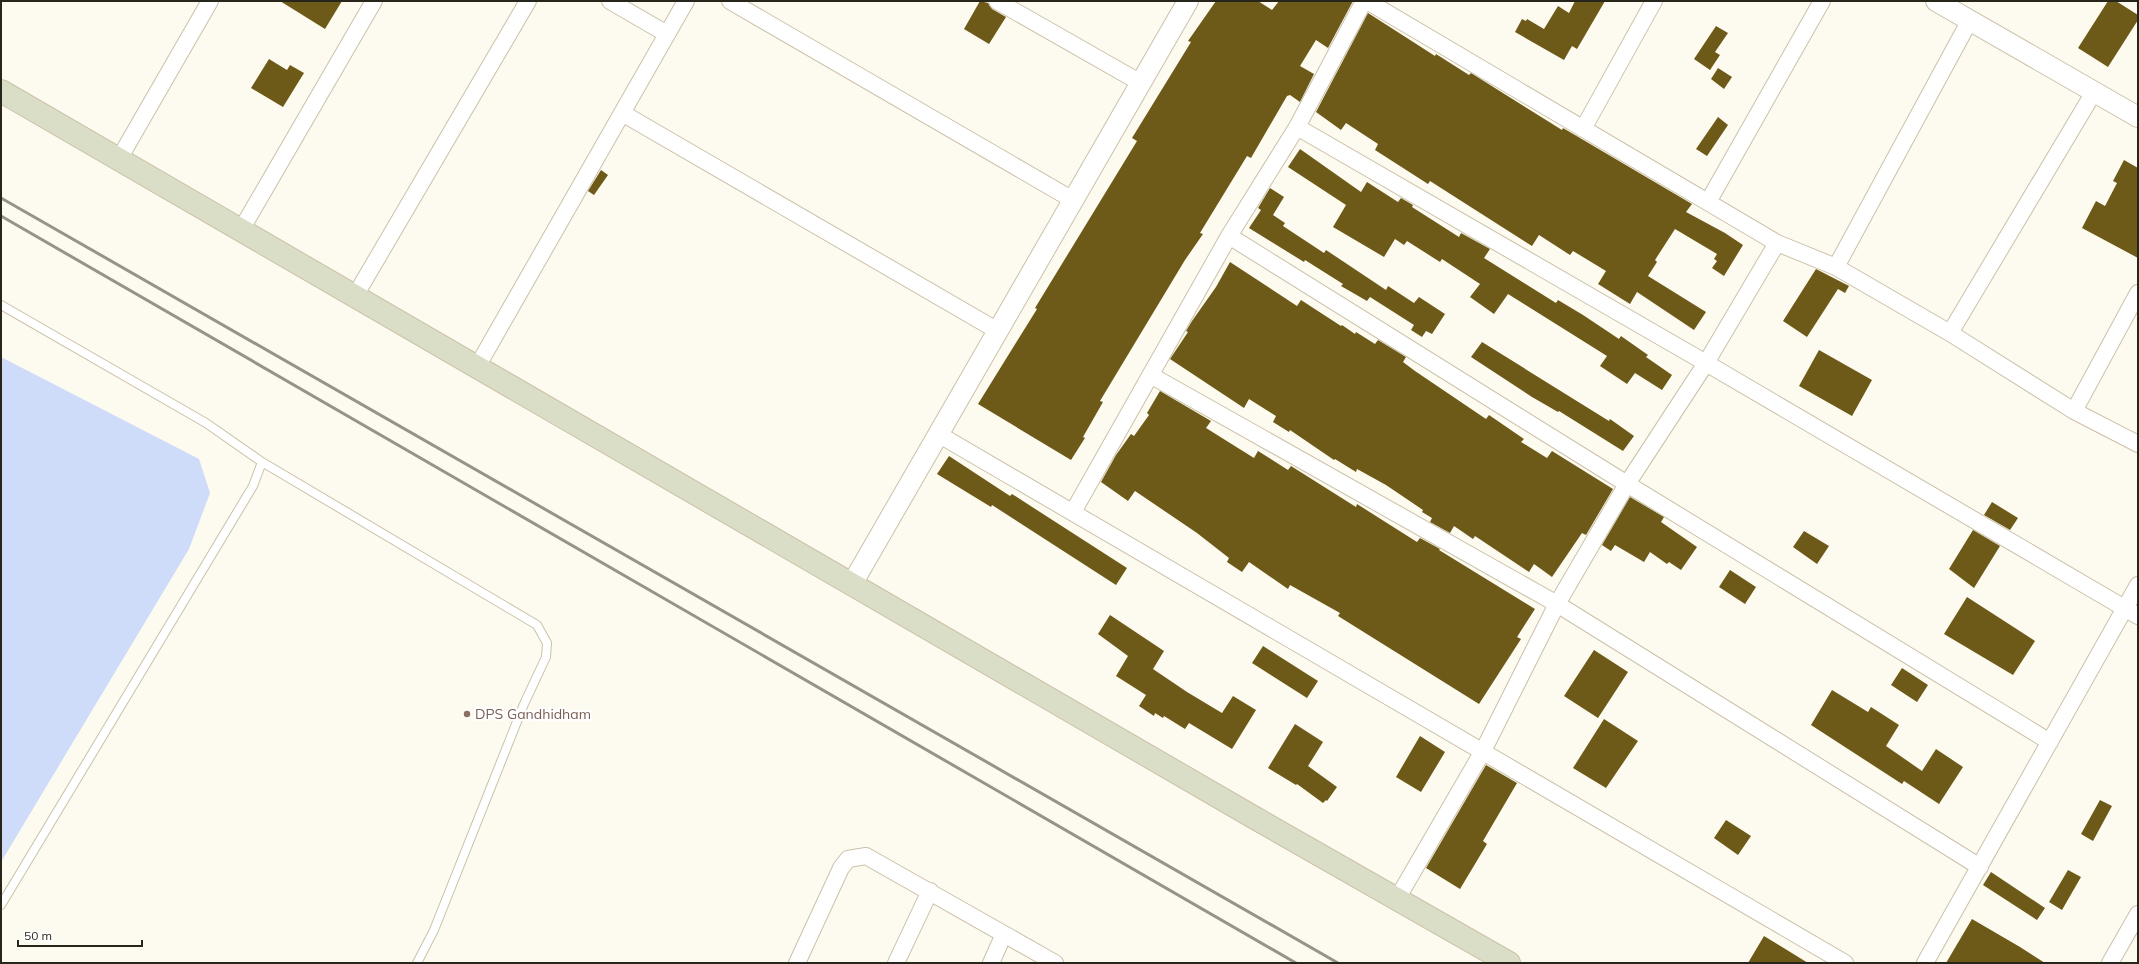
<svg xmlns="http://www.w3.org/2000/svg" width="2139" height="964" font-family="Mulish,sans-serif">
  <rect width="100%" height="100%" fill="#fdfaf0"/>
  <path fill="#cedcf9" d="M1,357l198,102 11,34 -21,56 -188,313z"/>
  <path fill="#6e5a18" d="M280,1h62l-17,28z
    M980,1l8,2 4,6 14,8 -17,27 -25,-15z
    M1216,1h42l14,9 7,-9h74l-25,47 -12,-8 -16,26 14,8 -14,28 -10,-7 -3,1 -36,62 -4,-2 -47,77 3,1 -18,26 -85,141 3,1 -20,35 2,1 -14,22 -93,-56 59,-95 -2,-1 102,-167 -5,-3 59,-96 -3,-1z
    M1575,1h30l-28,48 -5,-3 -8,14 -49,-28 7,-13 4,2 1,-2 17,10 14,-23 11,7z
    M2108,1h8l22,14v5l-30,47 -30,-19z
    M1368,13l67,43 1,-2 33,21 2,-2 91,57 1,-2 129,76 -6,8 39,21 18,12 -19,31 -12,-8 5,-7 -3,-2 3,-5 -42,-25 -20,31 2,2 -9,14 58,36 -12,18 -57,-38 -7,12 -32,-20 8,-13 -33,-20 -3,4 -31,-20 -7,11 -102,-65 -2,3 -53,-34 3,-6 -32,-21 -5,7 -25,-18z
    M1716,26l12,7 -13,19 5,3 -10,15 -16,-11z
    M269,59l18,11 3,-5 14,8 -21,34 -32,-19z
    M1718,68l14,9 -8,12 -13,-10z
    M1718,117l10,8 -21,31 -11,-7z
    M1300,149l61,43 6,-10 31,20 3,-4 12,7 -1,2 47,30 2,-4 29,16 -6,9 72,45 2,-3 25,15 36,24 2,-3 27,19 -2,2 26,18 -10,15 -27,-17 -8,11 -27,-18 7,-10 -99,-62 -14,20 -24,-17 10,-13 -38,-25 -2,3 -33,-21 -3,4 -9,-6 -11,18 -51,-30 13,-22 -58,-38z
    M2124,160l14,8v90l-56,-30 14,-27 9,5 12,-23 -4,-2z
    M601,170l7,5 -14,20 -6,-4z
    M1270,188l14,9 -11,18 12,8 -2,3 41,27 2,-3 60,40 2,-4 26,17 5,-6 26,17 -13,20 -6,-3 -4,6 -11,-7 3,-5 -44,-28 -3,4 -26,-15 2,-2 -38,-24 -1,2 -55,-34 12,-18 -3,-2z
    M1230,262l67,44 4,-6 40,26 1,-1 13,9 1,-2 19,12 3,-4 28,17 -3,5 12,9 71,48 3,-4 35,24 -3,3 26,16 5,-7 61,38 -27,46 -4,-2 -30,44 -18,-13 -5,8 -54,-36 -2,3 -19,-13 -4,7 -20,-11 2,-4 -10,-6 1,-2 -37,-25 -29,-16 -1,3 -21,-13 -1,1 -44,-30 -1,2 -16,-10 3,-6 -27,-17 -5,9 -74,-49 18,-27 -2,-1 6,-10 24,-34z
    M1816,269l33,17 -4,7 -7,-4 -31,48 -24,-16z
    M1482,342l127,79 1,-2 24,17 -11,15 -64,-40 -1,1 -26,-15 -61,-40z
    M1819,350l53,30 -20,36 -53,-30z
    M1160,391l51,30 -5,7 48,30 4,-7 30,19 3,-4 65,41 1,-3 60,38 3,-4 20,11 -1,1 96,59 -18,28 4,2 -42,65 -141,-88 2,-3 -50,-28 -2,4 -39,-27 -7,10 -15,-10 2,-4 -32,-25 -62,-42 -7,10 -27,-19 15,-27 15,-21 3,2 15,-21 -2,-2z
    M949,456l61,40 2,-2 115,74 -11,17 -124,-80 -1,2 -54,-33z
    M1630,497l34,20 -3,5 36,25 -16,23 -12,-8 -2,2 -17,-12 -6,10 -29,-17 -4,6 -9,-6z
    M1992,502l26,16 -8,12 -26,-15z
    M1973,530l27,16 -26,42 -25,-19z
    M1804,531l25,15 -12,18 -24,-17z
    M1730,570l26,17 -11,17 -26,-17z
    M1967,597l68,44 -22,34 -69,-41z
    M1110,615l54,36 -11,18 34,23 35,21 11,-17 23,14 -24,39 -43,-26 -4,6 -21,-13 -1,2 -8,-5 -1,3 -15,-10 7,-11 -30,-19 12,-20 -30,-22z
    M1263,646l55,35 -11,17 -55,-35z
    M1594,650l34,22 -30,46 -34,-22z
    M1902,668l26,17 -11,17 -26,-17z
    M1832,690l36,22 3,-5 28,18 -13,21 36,25 14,-22 27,18 -24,37 -35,-23 -2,3 -91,-59z
    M1604,719l34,22 -32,47 -33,-20z
    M1295,724l28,18 -15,24 29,21 -10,14 -1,-1 -3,3 -26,-19 -1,1 -28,-17z
    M1420,736l25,16 -24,40 -25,-15z
    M1486,765l31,18 -34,58 4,3 -27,45 -34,-21z
    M2100,800l12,6 -19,35 -12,-7z
    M1726,820l25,16 -13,19 -24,-17z
    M2068,870l13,7 -19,33 -13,-8z
    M1991,872l54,36 -8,12 -54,-35z
    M1972,919l48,28 25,16h-99z
    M1764,936l44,27h-60z"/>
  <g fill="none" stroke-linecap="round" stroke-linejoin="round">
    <defs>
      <path id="service" d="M1,305l205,118 56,39 -9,24 -252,419
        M262,462l275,163 10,18 -1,14 -22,47 -90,226 -17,33"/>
      <path id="minor" d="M610,1l57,33
        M730,1l343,199
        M997,1l144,82
        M1367,1l410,242 59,24 114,66 124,78 64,33
        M622,113l376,218
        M1297,127l409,236 432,253
        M1583,129l71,-128
        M119,159l91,-158
        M1708,202l114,-201
        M241,230l133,-229
        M1229,236l398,248 423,258
        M1836,267l134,-247
        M355,296l173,-295
        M1950,333l144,-241
        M477,367l209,-366
        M1152,376l405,228 423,263
        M2074,411l64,-118
        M938,434l907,529
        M1073,512l156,-276 68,-109 67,-126
        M1397,899l86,-148 74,-147 70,-120 79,-121 71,-120
        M797,963l44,-95 7,-9 18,-3 189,107
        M896,963l34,-72
        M991,963l13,-29
        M1925,963l213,-378
        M2110,963l28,-49"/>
      <path id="tertiary" d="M1936,1l202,116
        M852,584l336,-583"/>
      <path id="secondary" d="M1,91l1254,727 254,145"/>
    </defs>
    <use href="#service" stroke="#cac1a8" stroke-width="10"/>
    <use href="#minor" stroke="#cac1a8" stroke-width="18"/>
    <use href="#tertiary" stroke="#cac1a8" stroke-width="22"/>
    <use href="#secondary" stroke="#cac1a8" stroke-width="24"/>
    <use href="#service" stroke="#fff" stroke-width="8"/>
    <use href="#minor" stroke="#fff" stroke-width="16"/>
    <use href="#tertiary" stroke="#fff" stroke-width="20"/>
    <use href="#secondary" stroke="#dbdec7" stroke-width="22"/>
    <path stroke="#969389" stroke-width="3" d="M1,198l1337,765
      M1,216l1295,747"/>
  </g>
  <circle fill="#8d6e63" stroke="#fff" stroke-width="1.5" cx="467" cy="714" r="4"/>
  <g text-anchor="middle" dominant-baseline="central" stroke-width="4" stroke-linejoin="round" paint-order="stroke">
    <g font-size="14" fill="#785e54" stroke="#fff" text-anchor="start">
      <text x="475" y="714">DPS Gandhidham</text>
    </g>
  </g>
  <rect width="2139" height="964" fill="none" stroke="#28251b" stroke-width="4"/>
  <path d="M18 940v6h124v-6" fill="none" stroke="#28251b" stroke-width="2"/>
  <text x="24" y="940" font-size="12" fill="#28251b" stroke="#ffffff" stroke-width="3" paint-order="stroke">50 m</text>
</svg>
